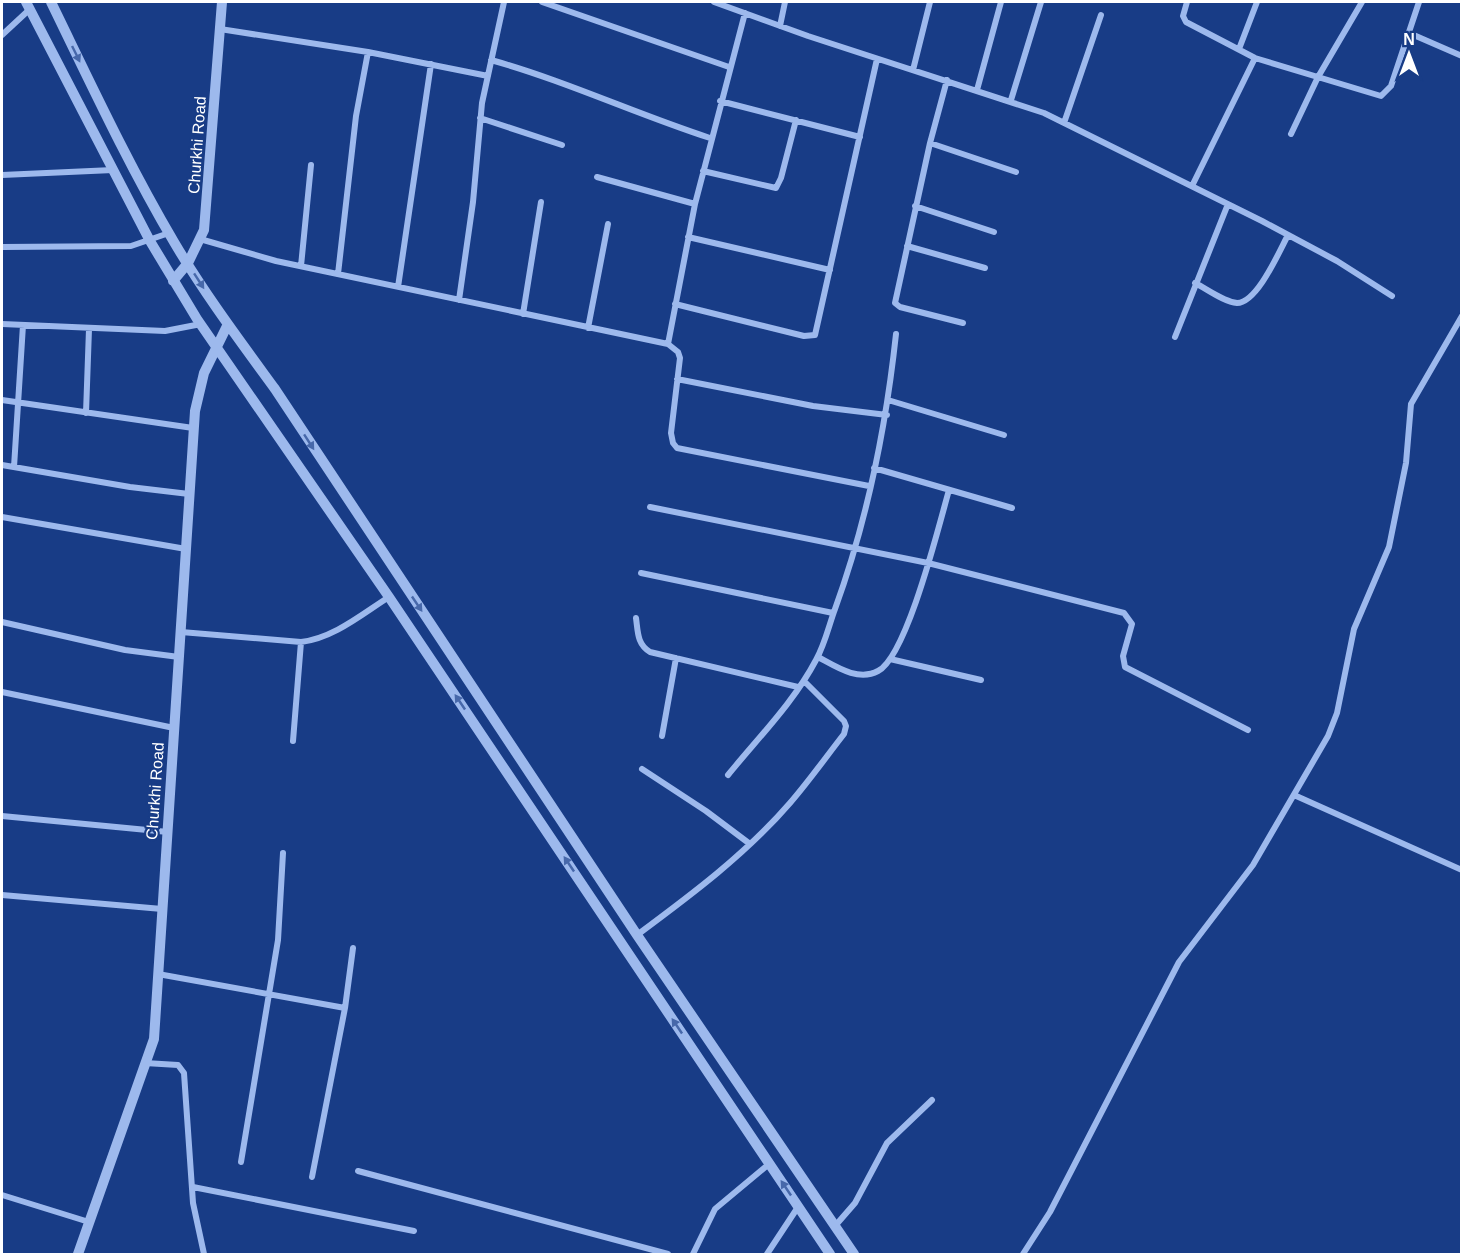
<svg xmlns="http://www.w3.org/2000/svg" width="1463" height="1256" font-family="Arial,sans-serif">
  <rect width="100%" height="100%" fill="#183c86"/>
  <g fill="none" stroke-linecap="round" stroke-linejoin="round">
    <path stroke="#9db9ed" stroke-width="6" d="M542,2l187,65
      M714,2l94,34 236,77 218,108 75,40 55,35
      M1187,2l-4,14 3,6 69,36 126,38 10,-10 28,-84
      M780,26l5,-24
      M220,29l148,23 120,24
      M1409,33l53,23
      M2,35l28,-26
      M1239,49l18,-47
      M491,60c75,21 145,54 219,78
      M913,70l17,-68
      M947,80l-17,63 -35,160 5,4 63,16
      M977,90l24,-88
      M1011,100l30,-98
      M720,101l140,36
      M480,118l82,27
      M1064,123l37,-108
      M1291,134l27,-57 44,-75
      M930,143l86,29
      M703,171l73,17 5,-10 15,-58
      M2,175l111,-5
      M597,177l98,27
      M1192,186l63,-128
      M915,206l79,26
      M688,237l142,33
      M200,239l76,22 392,83 10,8 2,6 -9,75 2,10 4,5 192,38
      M907,246l78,22
      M2,247l129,-1 38,-13
      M301,266l10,-101
      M338,274l18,-158 12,-64
      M1195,283c12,6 29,19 42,20 20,0 42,-51 51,-68
      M398,287l33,-223
      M459,300l14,-98 9,-99 22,-101
      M675,304l129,32 11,-1 62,-276
      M523,314l18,-112
      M2,324l163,7 36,-7
      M588,328l20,-104
      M1175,337l53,-133
      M668,344l27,-140 50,-191
      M677,379l136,27 74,9
      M2,400l191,28
      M888,400l116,35
      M86,413l3,-84
      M2,465l128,22 59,7
      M14,467l9,-142
      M874,468l138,40
      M650,507l278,56 196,50 8,11 -9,32 2,11 123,63
      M2,517l184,32
      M641,573l192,40
      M636,618c2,14 1,26 14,34l148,35
      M2,622l123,28 54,7
      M181,632l120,10c33,-4 61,-28 88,-45
      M818,657c17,9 40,25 60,14 29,-15 61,-146 71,-181
      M890,659l91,21
      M2,692l172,36
      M662,736l14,-78
      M293,741l8,-99
      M642,769l64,42 44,33
      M728,775c30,-37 66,-73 88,-115 9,-16 13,-35 19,-51 32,-88 51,-182 61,-275
      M1294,795l168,75
      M2,816l166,16
      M2,895l160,14
      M637,935c54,-40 109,-81 153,-132 19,-22 36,-46 54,-69l2,-8 -2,-5 -40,-40
      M158,974l187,34
      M145,1063l33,2 6,8 9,130 11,51
      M241,1162l37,-222 5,-87
      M358,1171l310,83
      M312,1177l33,-169 8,-60
      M193,1187l221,44
      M2,1195l87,27
      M835,1226l20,-23 32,-60 45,-43
      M693,1254l22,-45 54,-45
      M767,1254l31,-47
      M1023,1254l27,-42 129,-250 74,-97 75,-129 9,-23 17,-84 35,-82 17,-84 5,-59 51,-88"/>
    <path stroke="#9db9ed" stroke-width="10" d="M26,2l124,239 47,78 192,278 441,657
      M51,2c39,80 77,162 123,240 30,51 66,99 101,147l362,546 217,319
      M173,281l15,-18 16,-33 18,-228
      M78,1254l76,-215 41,-628 9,-38 24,-49"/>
  </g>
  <defs><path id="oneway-solid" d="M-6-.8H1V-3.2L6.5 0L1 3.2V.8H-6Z" transform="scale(1.5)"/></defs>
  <g fill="#4768aa">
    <use href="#oneway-solid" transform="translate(76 54) rotate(64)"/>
    <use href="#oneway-solid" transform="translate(199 281) rotate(57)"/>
    <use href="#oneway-solid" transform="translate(309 442) rotate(57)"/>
    <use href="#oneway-solid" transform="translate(417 604) rotate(56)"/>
    <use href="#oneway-solid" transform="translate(460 702) rotate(-124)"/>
    <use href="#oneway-solid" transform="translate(569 864) rotate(-124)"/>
    <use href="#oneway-solid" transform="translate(677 1026) rotate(-124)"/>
    <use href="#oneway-solid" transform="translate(786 1188) rotate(-124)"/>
  </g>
  <g text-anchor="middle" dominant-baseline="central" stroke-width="4.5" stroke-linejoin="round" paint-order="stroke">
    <g font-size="16" fill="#fff" stroke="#183c86">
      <text transform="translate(197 145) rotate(-86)">Churkhi Road</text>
      <text transform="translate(155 791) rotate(-86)">Churkhi Road</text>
    </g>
  </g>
  <rect width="1463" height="1256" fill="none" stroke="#ffffff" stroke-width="6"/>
  <g transform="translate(1409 54)" stroke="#183c86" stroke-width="4.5" paint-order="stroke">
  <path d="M0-4.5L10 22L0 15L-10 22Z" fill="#ffffff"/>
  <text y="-9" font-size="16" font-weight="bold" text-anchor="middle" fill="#ffffff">N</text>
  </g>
</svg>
